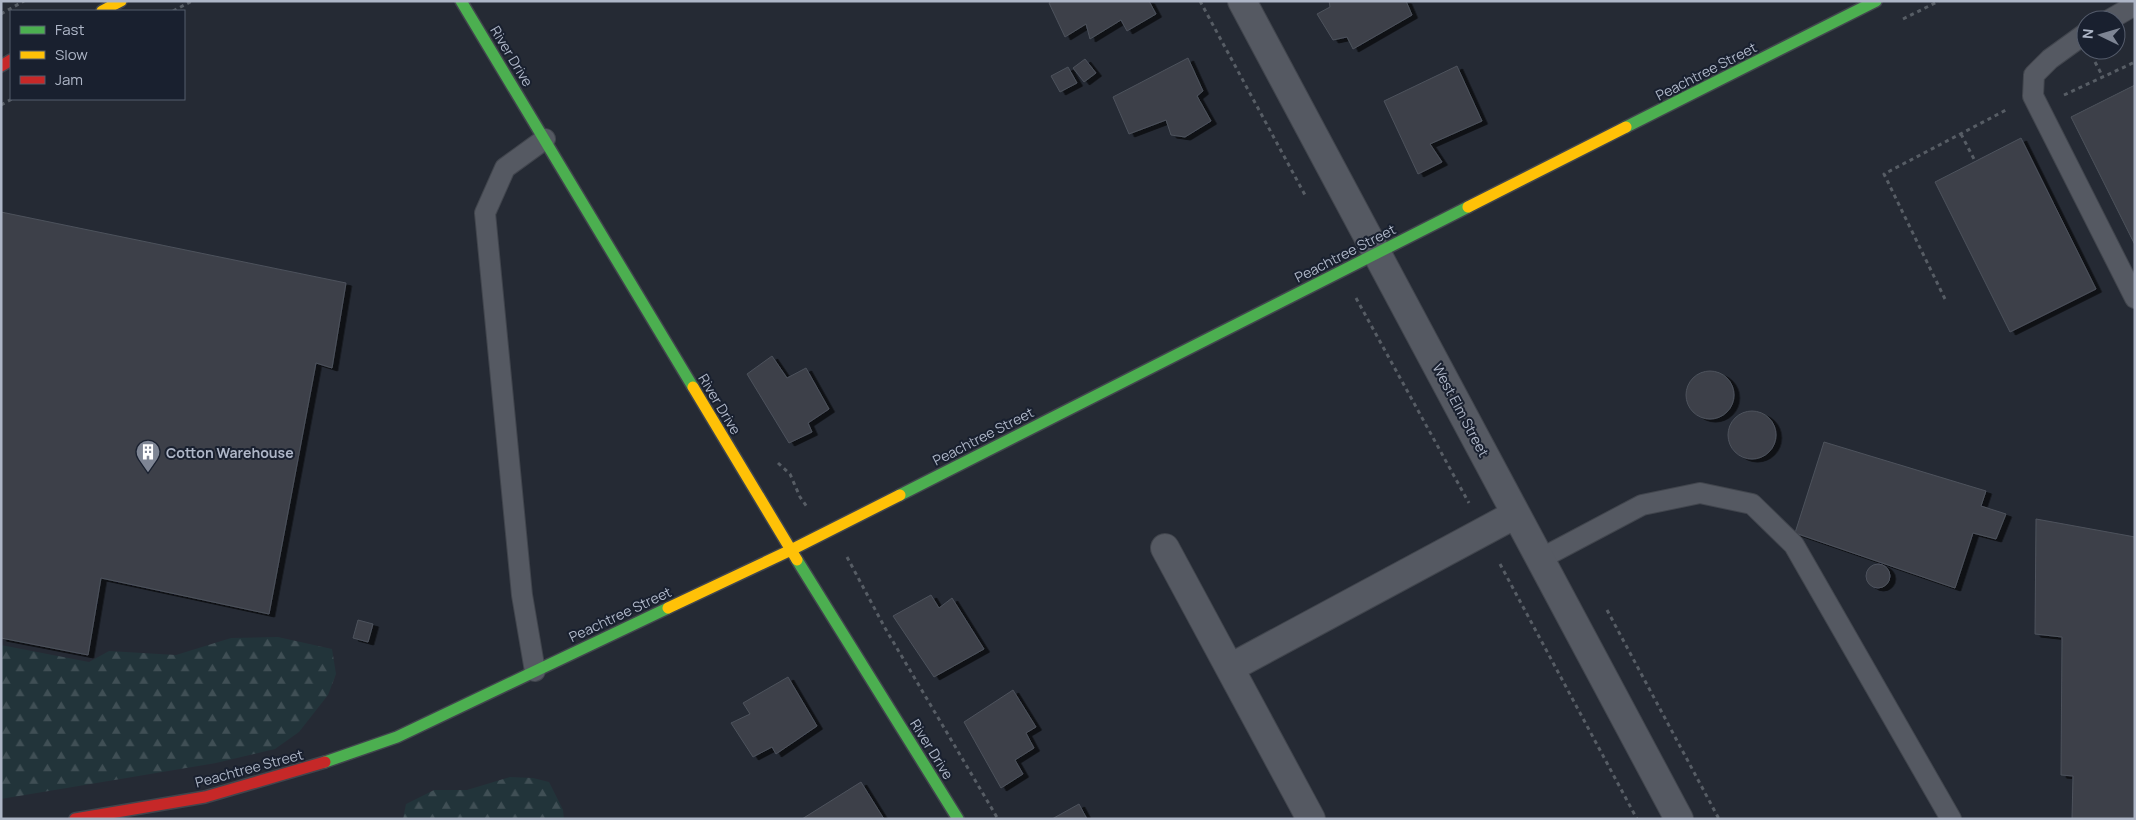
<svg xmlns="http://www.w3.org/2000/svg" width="2136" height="820" font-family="Manrope,sans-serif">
  <defs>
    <pattern id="forest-firs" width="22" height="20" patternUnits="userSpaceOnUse" patternTransform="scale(1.25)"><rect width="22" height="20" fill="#22343a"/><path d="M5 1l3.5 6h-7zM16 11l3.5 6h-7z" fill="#404f55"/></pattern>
    <filter id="shadow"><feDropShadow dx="5.5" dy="3" stdDeviation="0" flood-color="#0009"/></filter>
  </defs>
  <rect width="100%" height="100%" fill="#252a34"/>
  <path fill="url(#forest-firs)" d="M278,637l54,12 4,25 -8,21 -29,37 -24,17 -59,14 -215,36v-154l88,17 20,-11 67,4 55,-17z
    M510,777l23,1 16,4 14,28 1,9h-161l3,-15 28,-14h33z"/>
  <path fill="#3d414a" stroke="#4d525c" filter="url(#shadow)" d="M1052,1h97l7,13 -29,17 -6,-11 -31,19 -4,-15 -21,13 -16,-34z
    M1329,1h77l6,14 -59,34 -6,-12 -14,3 -16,-26 13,-7z
    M1188,58l15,33 -6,5 14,25 -26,16 -14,-2 -5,-15 -37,14 -16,-37z
    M1085,59l11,14 -12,9 -11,-14z
    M1457,66l25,55 -52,23 12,18 -24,12 -34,-73z
    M1068,67l9,16 -17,9 -9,-16z
    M2135,85v160l-64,-128z
    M2021,138l75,151 -86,43 -75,-150z
    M1,212l345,71 -14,85 -16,-5 -47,251 -168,-36 -13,77 -87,-17z
    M772,356l15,22 19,-10 23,41 -21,14 4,9 -23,11 -42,-69z
    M1686 395a24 24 0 1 1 48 0a24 24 0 1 1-48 0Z
    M1728 435a24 24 0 1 1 48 0a24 24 0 1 1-48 0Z
    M1824,442l162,49 -5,15 25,8 -10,25 -23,-6 -18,55 -160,-55z
    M2036,519l99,18v282h-63l1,-43 -12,-1 1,-138 -27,-3z
    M1866 576a12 12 0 1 1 24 0a12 12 0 1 1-24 0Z
    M931,595l8,13 13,-10 32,51 -50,28 -41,-61z
    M358,620l15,4 -5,18 -15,-4z
    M788,677l29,49 -41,28 -4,-7 -19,10 -22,-34 19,-9 -7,-11z
    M1013,690l23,37 -10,6 8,15 -19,12 8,14 -22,14 -37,-66z
    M861,782l23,37h-82z
    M1079,804l8,15h-35z"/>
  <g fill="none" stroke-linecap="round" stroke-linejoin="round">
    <defs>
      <path id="lane" d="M2109,20l26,-15
        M2086,33l-36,26 -16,16 -1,21 102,202
        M1540,559l102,-54 58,-12 52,11 42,41 157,274
        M535,671l-13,-76 -37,-382 20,-45 40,-29"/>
      <path id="street" d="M1242,1l437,818
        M1165,548l146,271
        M1230,668l286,-154"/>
      <path id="fast" d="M461,1l232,386
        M1626,127l250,-126
        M900,495l568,-288
        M797,560l161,259
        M325,762l72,-25 271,-129"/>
      <path id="slow" d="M102,11l19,-10
        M1468,207l158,-80
        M693,387l104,173
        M668,608l123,-58 109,-55"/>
      <path id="jam" d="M1,66l10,-6
        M75,819l130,-22 120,-35"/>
    </defs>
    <use href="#lane" stroke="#41454d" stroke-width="22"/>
    <use href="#street" stroke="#41454d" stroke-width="30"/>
    <use href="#fast" stroke="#41454d" stroke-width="14"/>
    <use href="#slow" stroke="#41454d" stroke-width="14"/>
    <use href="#jam" stroke="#41454d" stroke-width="14"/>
    <path stroke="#575d65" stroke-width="3" stroke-dasharray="4 4" stroke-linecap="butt" d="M1200,1l105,194
      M173,11l19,-10
      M1,14l23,-13
      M1903,19l36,-18
      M2095,62l8,15
      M2064,95l71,-33
      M1,105l11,-6
      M1961,134l14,27
      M1356,298l113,205
      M1945,299l-61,-125 124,-65
      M778,463l12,11 10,23 7,10
      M847,557l38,71 113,191
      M1500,564l137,255
      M1607,610l112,209"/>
    <use href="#lane" stroke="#555962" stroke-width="20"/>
    <use href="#street" stroke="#555962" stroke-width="28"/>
    <use href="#fast" stroke="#4caf50" stroke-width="11"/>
    <use href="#slow" stroke="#ffc107" stroke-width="11"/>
    <use href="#jam" stroke="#c62828" stroke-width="11"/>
  </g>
  <defs>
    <symbol id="building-pin" viewBox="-11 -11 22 30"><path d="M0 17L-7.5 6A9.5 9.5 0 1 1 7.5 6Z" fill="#7e8594" stroke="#19202f"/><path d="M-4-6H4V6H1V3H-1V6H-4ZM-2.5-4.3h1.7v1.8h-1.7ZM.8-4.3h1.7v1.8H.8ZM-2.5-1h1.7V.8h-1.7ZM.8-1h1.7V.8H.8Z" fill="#fff"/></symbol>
  </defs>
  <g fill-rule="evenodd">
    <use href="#building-pin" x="134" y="438" width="28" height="38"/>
  </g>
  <g text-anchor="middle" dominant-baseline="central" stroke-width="4" stroke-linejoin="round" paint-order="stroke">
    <g font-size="14" fill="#aeb6c7" stroke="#19202f">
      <text transform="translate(512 56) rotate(59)">River Drive</text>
      <text transform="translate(1706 71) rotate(-27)">Peachtree Street</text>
      <text transform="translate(1345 253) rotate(-27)">Peachtree Street</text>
      <text transform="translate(720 404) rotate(59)">River Drive</text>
      <text transform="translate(1461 410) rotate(62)">West Elm Street</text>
      <text transform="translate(983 436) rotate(-27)">Peachtree Street</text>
      <text transform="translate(620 614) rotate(-25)">Peachtree Street</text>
      <text transform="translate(932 749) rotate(58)">River Drive</text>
      <text transform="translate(249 768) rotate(-15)">Peachtree Street</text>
    </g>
    <g font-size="14" font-weight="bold" fill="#aeb6c7" stroke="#19202f" text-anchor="start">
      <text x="166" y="452">Cotton Warehouse</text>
    </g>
  </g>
  <rect width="2136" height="820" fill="none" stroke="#aeb6c7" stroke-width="5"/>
  <rect x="10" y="10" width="175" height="90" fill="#19202f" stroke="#555c6c"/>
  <rect x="20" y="26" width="25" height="8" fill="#4caf50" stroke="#555c6c"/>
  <text x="55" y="35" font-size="15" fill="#aeb6c7">Fast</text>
  <rect x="20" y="51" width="25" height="8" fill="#ffc107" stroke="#555c6c"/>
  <text x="55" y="60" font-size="15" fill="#aeb6c7">Slow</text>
  <rect x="20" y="76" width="25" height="8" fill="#c62828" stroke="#555c6c"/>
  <text x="55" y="85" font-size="15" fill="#aeb6c7">Jam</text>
  <g transform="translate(2101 35) rotate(275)"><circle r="24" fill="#19202f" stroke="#555c6c"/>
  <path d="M0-4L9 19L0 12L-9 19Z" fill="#7e8594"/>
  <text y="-8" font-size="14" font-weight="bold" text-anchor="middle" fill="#aeb6c7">N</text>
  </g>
</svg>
